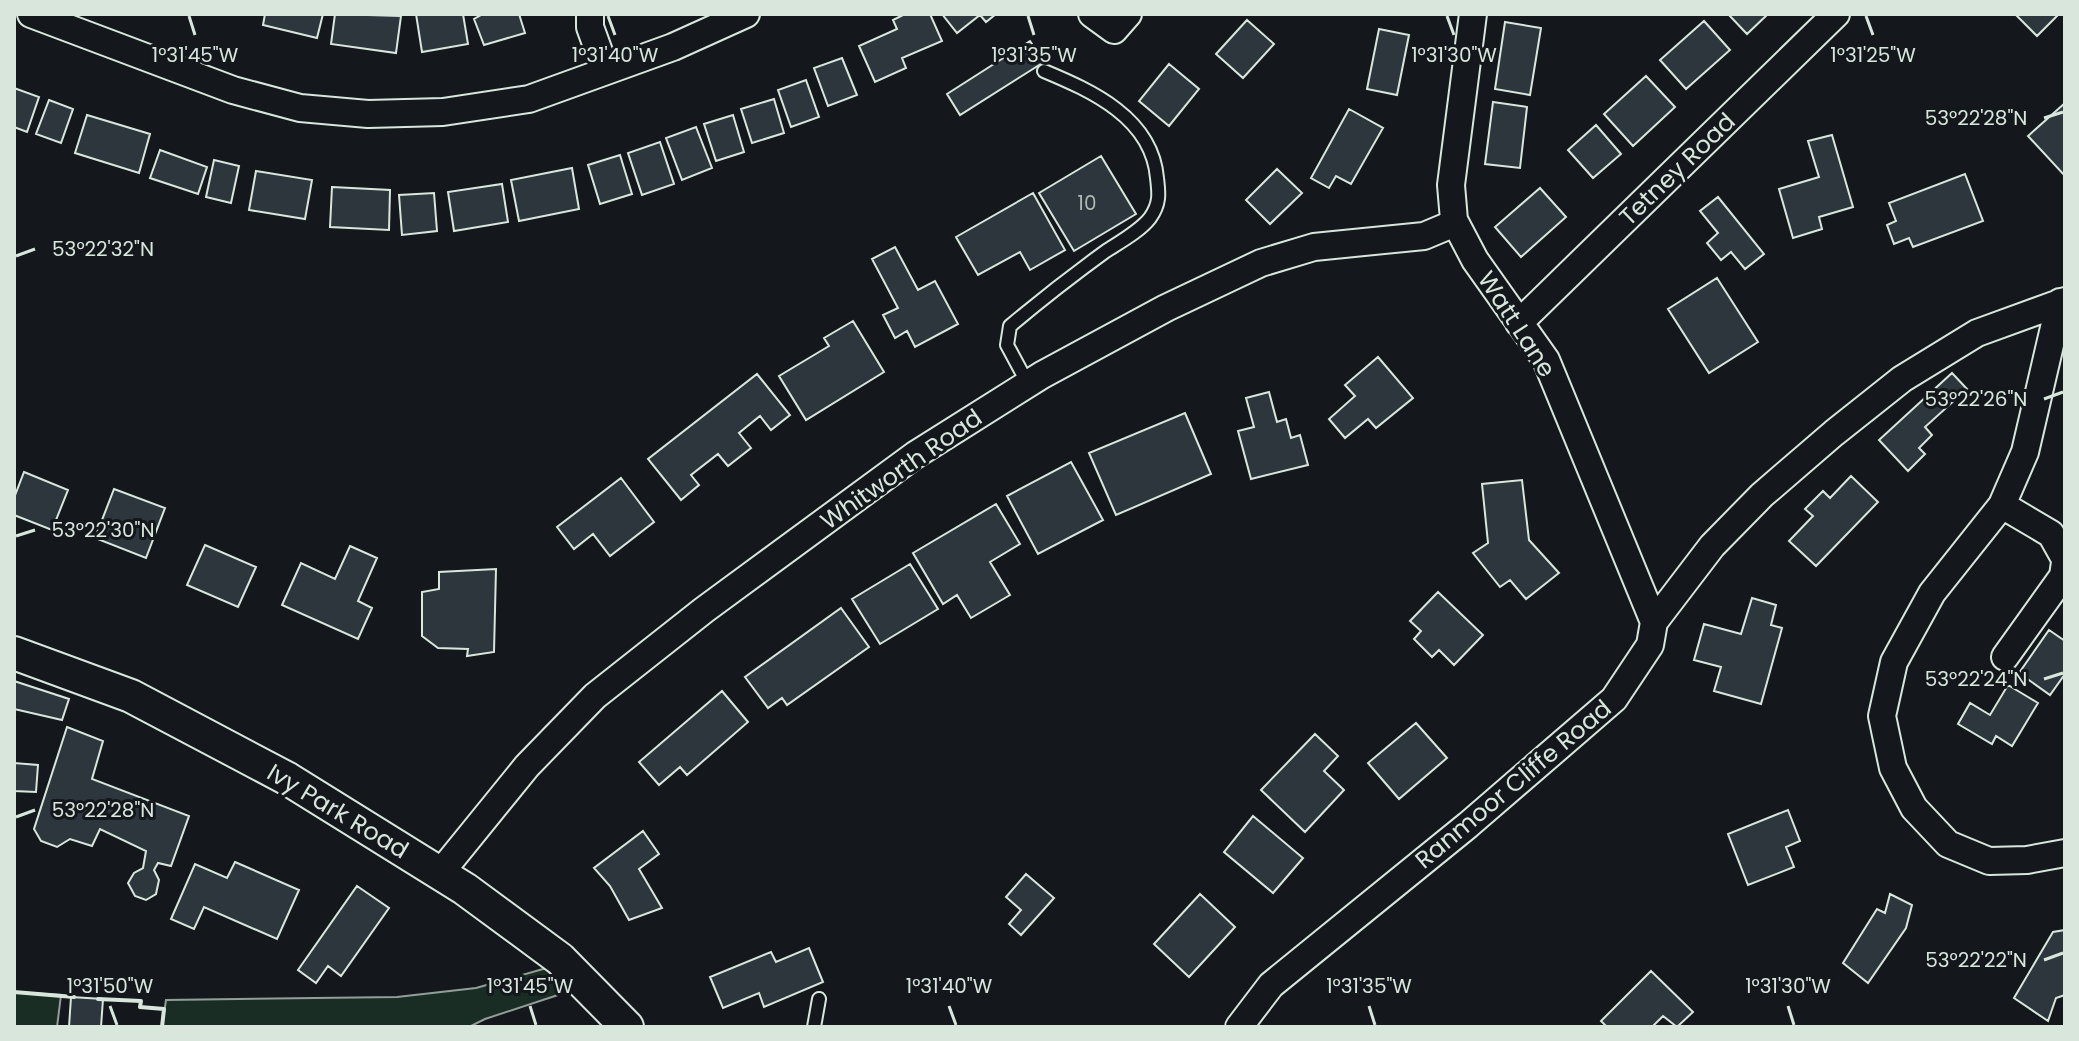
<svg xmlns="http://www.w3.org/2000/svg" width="2079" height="1041" font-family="Poppins,sans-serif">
  <rect width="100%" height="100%" fill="#14181c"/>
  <path fill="#1a2d24" stroke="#939e99" stroke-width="2" d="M543,969h10l5,10v16l-73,24 -16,8h-307l4,-27 231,-3 79,-9z
    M14,992l47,3 -4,32h-43z"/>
  <path fill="#2c363c" stroke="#d8e6dc" stroke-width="2" d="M265,14h58l-6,24 -54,-13z
    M335,14l66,2 -5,37 -65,-9z
    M416,14h47l5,30 -46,8z
    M483,14h36l6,19 -41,12 -10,-26z
    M905,14h25l12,27 -40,17 4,10 -31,14 -16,-36 38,-17 -4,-9z
    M942,14h54l-10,8 -6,-7 -23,18z
    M1728,14h40l-21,20z
    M2015,14h41l1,2 -20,20z
    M1247,20l27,24 -31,34 -27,-24z
    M1704,21l26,29 -44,39 -26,-29z
    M1505,22l36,6 -11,67 -35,-6z
    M1379,29l30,6 -12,60 -30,-6z
    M1030,41l14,21 -84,53 -13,-21z
    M842,58l15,37 -29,11 -14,-38z
    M1169,64l30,25 -30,37 -30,-25z
    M1646,76l29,31 -42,39 -29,-32z
    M806,80l13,37 -28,10 -13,-37z
    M14,88l25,9 -12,35 -13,-5z
    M774,99l10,34 -32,10 -11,-34z
    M49,100l24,9 -12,34 -25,-9z
    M1493,102l34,5 -7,61 -35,-4z
    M2065,103v73l-37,-40z
    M1349,109l34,19 -32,56 -15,-8 -7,12 -18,-10z
    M87,115l63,19 -11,39 -64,-20z
    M733,115l11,37 -28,9 -12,-37z
    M1596,125l25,29 -28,24 -25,-28z
    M696,127l16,41 -30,12 -16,-42z
    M1832,135l21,72 -34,10 3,12 -29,9 -14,-49 40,-12 -11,-36z
    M660,142l14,42 -32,11 -14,-42z
    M160,150l47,17 -9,27 -48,-16z
    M620,155l12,39 -32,10 -12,-39z
    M1101,156l35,58 -62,37 -35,-58z
    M214,160l25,6 -8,37 -25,-6z
    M572,168l7,41 -60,12 -8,-41z
    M1277,169l25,24 -32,31 -24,-24z
    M256,171l56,9 -7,39 -56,-9z
    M1965,174l18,47 -70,26 -4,-9 -15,6 -7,-19 9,-4 -7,-18z
    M502,184l6,38 -54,9 -6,-39z
    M332,187l58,3 -1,40 -59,-3z
    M1540,188l26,29 -45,40 -26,-30z
    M434,193l3,38 -35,4 -3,-40z
    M1033,193l32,57 -35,20 -10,-18 -42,23 -22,-38z
    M1718,197l46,57 -19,15 -14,-17 -10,8 -14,-17 11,-10 -18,-22z
    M895,247l23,43 17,-9 23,43 -43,23 -8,-16 -12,7 -12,-23 15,-7 -26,-49z
    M1717,278l41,64 -49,31 -41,-64z
    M853,321l31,51 -78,48 -27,-44 50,-30 -5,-8z
    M1378,357l35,41 -37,30 -8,-9 -23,19 -16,-19 26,-23 -10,-11z
    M1952,373l15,16 -42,38 7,8 -13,13 6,6 -17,17 -29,-31z
    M757,374l33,41 -19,15 -11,-14 -21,17 12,15 -23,18 -10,-12 -27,21 8,10 -18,15 -33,-41z
    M1269,392l8,30 9,-3 5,19 9,-3 8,30 -57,14 -13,-48 16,-4 -8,-29z
    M1185,413l26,61 -95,41 -27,-62z
    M1071,462l32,58 -65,34 -31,-58z
    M24,472l44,18 -16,40 -38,-15v-17z
    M1851,476l27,26 -62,64 -27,-25 24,-25 -8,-7 18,-18 7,7z
    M621,478l33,44 -44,34 -17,-22 -19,15 -17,-22z
    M1522,480l7,60 30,33 -33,26 -16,-19 -10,7 -27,-34 15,-10 -6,-59z
    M114,489l51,19 -19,50 -51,-20z
    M996,504l24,40 -30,18 20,33 -39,23 -14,-23 -14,9 -30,-51z
    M205,545l51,22 -18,40 -51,-22z
    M350,546l27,12 -19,43 14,7 -14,31 -76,-34 19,-42 34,16z
    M910,564l28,45 -58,35 -28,-45z
    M496,569l-2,83 -27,4 1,-7 -30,-1 -16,-12v-44l17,-3v-17z
    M1438,592l45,43 -29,30 -15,-15 -7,7 -18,-18 7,-8 -11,-10z
    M1752,598l24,7 -5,20 11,3 -21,76 -47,-13 7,-24 -27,-7 10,-36 37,10z
    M841,608l28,39 -82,58 -5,-7 -14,10 -23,-31z
    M2049,630l16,11v33l-15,21 -31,-22z
    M14,681l55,18 -7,21 -48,-11z
    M2008,685l30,18 -26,43 -16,-10 -4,8 -34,-20 12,-21 20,12z
    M722,691l26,31 -61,53 -7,-8 -21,18 -20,-23z
    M1416,723l31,35 -48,41 -31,-36z
    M67,727l36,14 -11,38 97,37 -18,50 -13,-3 -4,7 5,10 -3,14 -10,6 -11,-4 -7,-13 6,-10 9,-5 3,-17 -46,-22 -8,17 -22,-7 -13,8 -16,-6 -7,-12z
    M1315,734l23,22 -14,15 20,19 -39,42 -44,-42z
    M14,763l24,2 -2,27 -22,-1z
    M1788,810l12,31 -14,6 8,20 -46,18 -20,-51z
    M1253,816l50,42 -30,35 -49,-41z
    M643,831l16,23 -20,15 23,39 -33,12 -19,-34 -16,-18z
    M235,862l64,28 -22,49 -73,-32 -10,22 -23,-10 24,-55 32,14z
    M1026,874l28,24 -33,37 -12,-11 12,-14 -15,-13z
    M357,886l32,22 -48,68 -13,-10 -12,17 -18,-13z
    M1200,894l35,33 -46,50 -35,-33z
    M1890,894l22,11 -6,23 -38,55 -25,-20 34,-54 8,4z
    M2065,930v65l-9,3 -8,23 -34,-23 39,-66z
    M809,948l14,34 -59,25 -5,-14 -36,15 -13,-31 61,-25 5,10z
    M1651,971l42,41 -16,15 -14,-11 -11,11h-45l-6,-6z
    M71,997l32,2 -2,28h-32z"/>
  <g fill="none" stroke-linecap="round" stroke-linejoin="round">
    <defs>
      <path id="service" d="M1028,384l-21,-39 3,-19c31,-26 63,-51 96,-75 14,-9 34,-20 44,-33 10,-14 9,-24 7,-40 -5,-60 -65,-87 -113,-107
        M814,1027l5,-28"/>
      <path id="minor" d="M31,14l202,76 67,18 68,6 75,-2 86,-13 144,-52 73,-33
        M590,14v13l16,44
        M1092,14l22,16 14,-16
        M1473,14l-22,171 3,35 21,40 71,100 108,262
        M2060,302l-35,150 -23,53 -70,88 -38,69 -12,54 11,52 21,40 34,36 41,17 38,-1 38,-7
        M1519,323l317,-309
        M2002,505l49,29 14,25
        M2005,657l58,-81 2,-14
        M441,872l86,-106 68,-70 109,-86 211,-155 127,-80 124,-67 95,-45 53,-16 110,-11 31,-13
        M1239,1027l32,-42 197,-160 146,-126 36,-54 4,-23 58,-76 50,-51 72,-62 68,-54 75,-46 88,-32"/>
      <path id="tertiary" d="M14,653l117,43 157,83 177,110 95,70 67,68"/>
    </defs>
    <use href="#service" stroke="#d8e6dc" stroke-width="16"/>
    <use href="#minor" stroke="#d8e6dc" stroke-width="30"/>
    <use href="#tertiary" stroke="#d8e6dc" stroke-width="36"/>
    <use href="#service" stroke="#14181c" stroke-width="12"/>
    <use href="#minor" stroke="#14181c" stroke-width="26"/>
    <use href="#tertiary" stroke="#14181c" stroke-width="32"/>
    <path stroke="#d8e6dc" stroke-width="4" d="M14,992l60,5
      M98,999l43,2 -1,6 24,2 -2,18"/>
  </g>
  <path fill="none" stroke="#d8e6dc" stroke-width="3" d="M189,16l6,19M608,16l7,19M1028,16l6,19M1447,16l7,19M1866,16l7,19M2044,118l19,-6M16,256l19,-7M2044,399l19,-7M16,536l19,-6M2044,679l19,-6M16,817l19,-7M2044,960l19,-7M110,1006l7,19M530,1006l6,19M949,1006l7,19M1369,1006l6,19M1788,1006l6,19"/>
  <g text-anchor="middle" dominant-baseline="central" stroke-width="6" stroke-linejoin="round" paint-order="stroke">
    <g font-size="20" fill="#adbab4">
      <text x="1087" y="203">10</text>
    </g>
    <g font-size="24" fill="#d8e6dc" stroke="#14181c">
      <text transform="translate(1677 169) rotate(-44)">Tetney Road</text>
      <text transform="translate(1517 324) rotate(57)">Watt Lane</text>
      <text transform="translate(901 469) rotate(-35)">Whitworth Road</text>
      <text transform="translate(1513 784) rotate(-40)">Ranmoor Cliffe Road</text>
      <text transform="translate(338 811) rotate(31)">Ivy Park Road</text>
    </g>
  </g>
  <g font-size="20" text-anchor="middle" fill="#d8e6dc" stroke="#14181c" stroke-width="6" stroke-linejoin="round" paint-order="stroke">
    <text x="195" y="62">1°31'45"W</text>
    <text x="615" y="62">1°31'40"W</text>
    <text x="1034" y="62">1°31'35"W</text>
    <text x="1454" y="62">1°31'30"W</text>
    <text x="1873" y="62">1°31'25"W</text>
    <text x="1976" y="125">53°22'28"N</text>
    <text x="103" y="256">53°22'32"N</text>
    <text x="1976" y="406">53°22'26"N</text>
    <text x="103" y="537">53°22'30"N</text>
    <text x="1976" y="686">53°22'24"N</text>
    <text x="103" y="817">53°22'28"N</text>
    <text x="1976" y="967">53°22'22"N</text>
    <text x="110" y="993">1°31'50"W</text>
    <text x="530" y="993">1°31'45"W</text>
    <text x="949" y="993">1°31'40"W</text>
    <text x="1369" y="993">1°31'35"W</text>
    <text x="1788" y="993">1°31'30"W</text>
  </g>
  <rect width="2079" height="1041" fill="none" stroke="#d8e6dc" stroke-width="32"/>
</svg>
